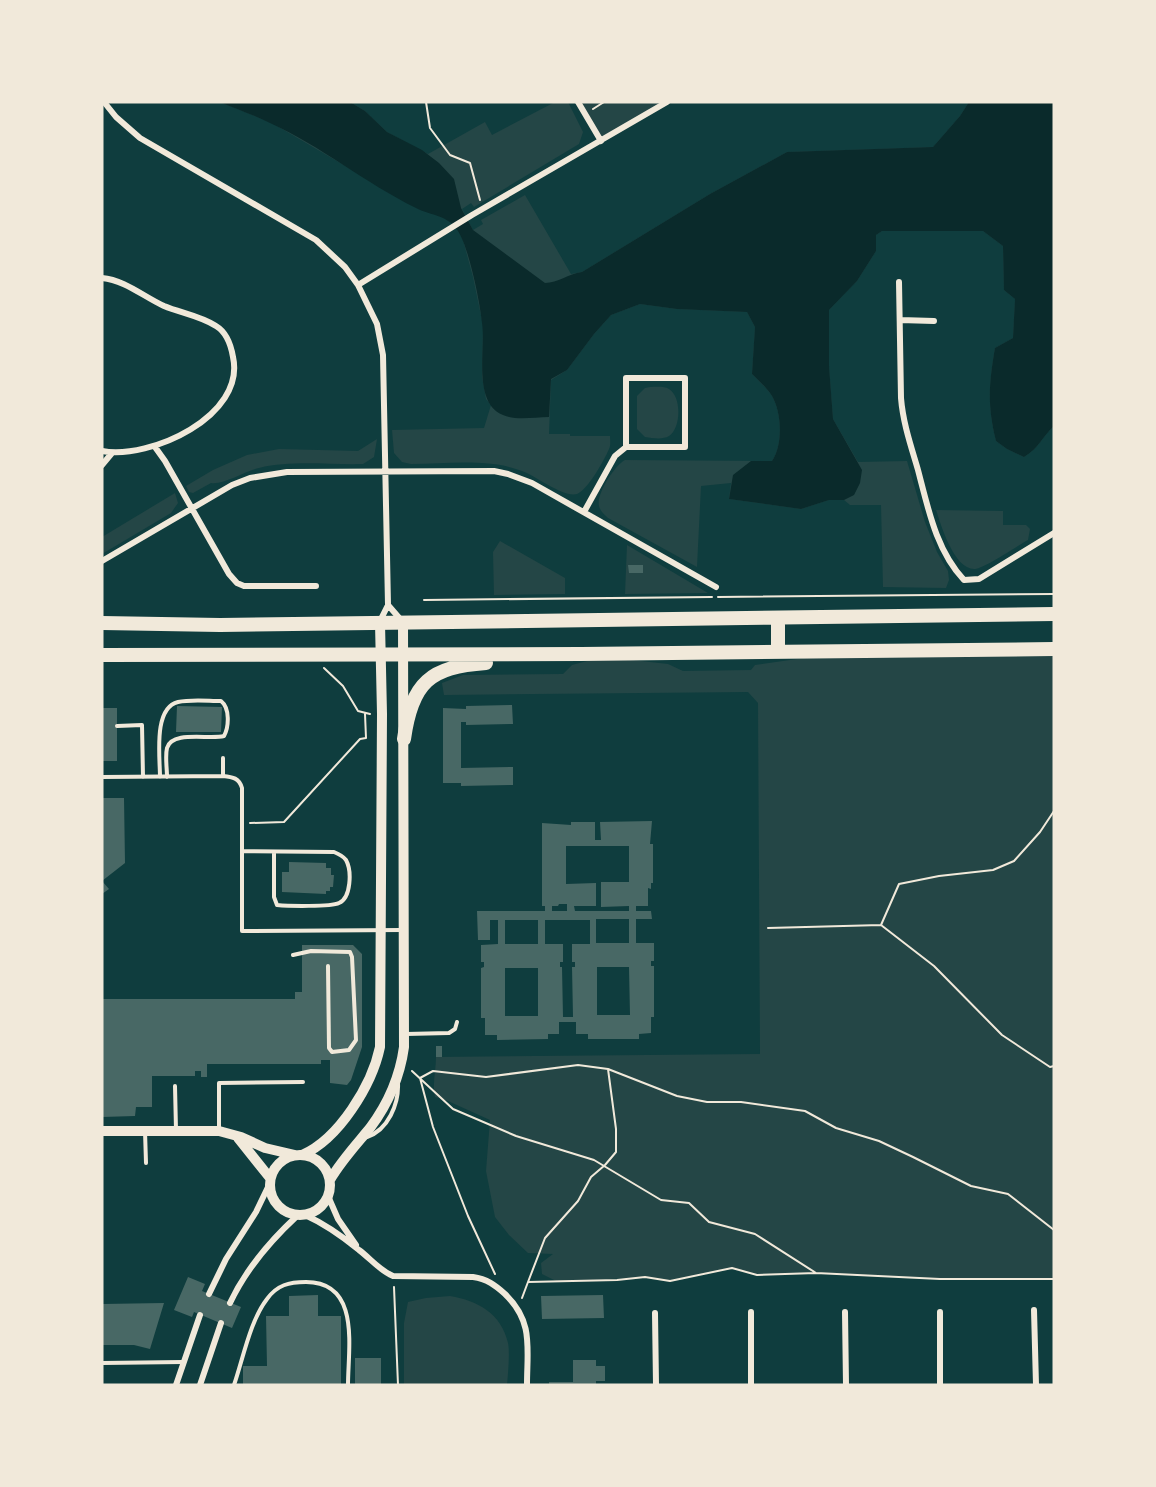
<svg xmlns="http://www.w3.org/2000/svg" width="1156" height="1487" font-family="'Roboto Condensed',sans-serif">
  <rect width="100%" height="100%" fill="#0f3d3e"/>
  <path fill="#244646" d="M220,102h130l15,9 22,21 41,22 57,-32 7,13 63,-33h13l15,30 -4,12 -105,63 -3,-4 -9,6 11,21 10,-6 -2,-4 44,-25 46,79 11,-2 128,-78 77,-42 146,-5 27,-31 9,-14h85v324c-12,11 -15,22 -30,31l-17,-8 -11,-8c-9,-36 -7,-58 -1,-93l18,-10 2,-39 -11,-9 -1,-44 -20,-15h-101l-6,4v16l-19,30 -28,29v56l4,53 25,43 49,-1 18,61 12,30 11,19 1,9 -3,8 -63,-1 -2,-82h-31l-6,-5h-15l-28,9 -72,-10 2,-16 -30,3 -4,81 -89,-49c-4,-4 -8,-7 -9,-12 -3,-12 16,-41 26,-46l147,1c11,-16 10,-48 0,-65 -5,-8 -14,-15 -20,-22l3,-47 -8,-15 -70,-3 -37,-5 -29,11 -17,19 -27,36 -16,10 -2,54h21v2h40c0,4 1,9 -1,13 -4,10 -22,42 -32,45 -13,4 -41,-18 -55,-23 -34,-13 -75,-7 -111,-7l-9,-2 -8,-9 -2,-23 92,-2 7,-23 -5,-6 -4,-22 1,-52 -10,-48 -10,-37 -4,-9 -10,-12 -32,-11 -145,-85z
    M578,102h89l-66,39z
    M650,387c7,0 14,-1 19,2 13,8 12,39 0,47 -7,4 -16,2 -24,1l-8,-8v-33l8,-8z
    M377,439l-3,18 -11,7c-34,1 -71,-4 -104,4 -14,3 -35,17 -48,15l-18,10 -4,-1 -3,-6 27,-16 34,-15 32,-6 79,2z
    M175,493l3,10 -7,10 -69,41v-17z
    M936,510l67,1v14h23l4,4 -2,11c-11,6 -43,28 -53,29 -21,1 -34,-44 -39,-59z
    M500,541l65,37v16l-71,1 -1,-43z
    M627,545l81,48 -83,1z
    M1054,656v623h-114l-124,-6 -59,2 -25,-7 -62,13 -25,-4 -87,5 -16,-8 -1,-11 12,-9 -25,-1 -19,-18 -14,-18 -9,-46 4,-51 -42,-19 -13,-4c-3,-13 1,-26 1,-40l324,-3 -2,-351 -10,-11 -304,3 -2,-12 21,-8 100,-1 9,-9 19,-5h41l36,4 15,7 68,-1 4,-5 49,-7z
    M450,1296c28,5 51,17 58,47 2,8 0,32 -1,42h-103v-62l4,-21 18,-4z"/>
  <path fill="#0a2a2b" d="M220,102h130l15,9 22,21 35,18 17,13 15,16 7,29 12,22 72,53c13,0 23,-9 37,-11l128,-78 77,-42 146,-5 27,-31 9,-14h85v324c-12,11 -15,22 -30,31l-17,-8 -11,-8c-9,-36 -7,-58 -1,-93l18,-10 2,-39 -11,-9 -1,-44 -20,-15h-101l-6,4v16l-19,30 -28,29v56l4,53 29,51 -2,13 -6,12 -10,5h-15l-28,9 -72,-10 4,-24 18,-14h21c11,-16 10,-48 0,-65 -5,-8 -13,-15 -20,-22l3,-47 -8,-15 -70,-3 -37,-5 -29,11 -17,19 -27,36 -16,9 -2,38c-15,0 -32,4 -46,-2 -31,-13 -17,-66 -21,-92 -2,-21 -13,-75 -24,-92 -10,-16 -26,-15 -42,-23 -51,-25 -95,-62 -146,-85 -16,-8 -34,-14 -50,-21z"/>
  <path fill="#486865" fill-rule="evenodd" d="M628,565h15v8h-14z
    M512,705l1,19 -47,1v-3h-5v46l52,-1v18l-52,1v-3h-18v-75l23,1v-3z
    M177,706l45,1 -1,25h-45z
    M102,708h15v53h-15z
    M102,798h22l1,65 -23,18 7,8 -7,5z
    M652,821l-2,23h3v39h-2v6l-3,-1v18h-12v5h15l1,8h-16v24h18v18h-3v5h3v51h-3v16l-12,1v5h-51v-5h-12v-12h-17v12h-11v5l-51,1v-5h-12v-17h-4v-50l3,-1v-5h-3v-17l17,-1v-24h-8v20h-12l-1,-29h68v-5h-3v-83l29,2v-3h24v18h6l-1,-18zM566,846h63v36h-28v25l28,-1v5h-54l-1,-5h22v-23l-30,1zM559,904h8v7h-15v-5h6zM596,919h33v24h-33zM505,920h33v24h-33zM545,920h45v24h-18v18h3v5h-3l1,50h-10l-1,-50h-2v-5h3v-18h-18zM597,967h32l1,48h-33zM505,968h33v48h-33z
    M289,862l37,1v5h5v7h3l-1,12h-3v4h-4v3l-44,-2v-20h7z
    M302,945h51l9,9v93l-11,33 -4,5 -17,-2v-23h-9v4h-114v13h-6v-6h-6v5h-43v31h-16l-1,9 -33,1v-118h193v-7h7z
    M436,1046h6v11h-6z
    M188,1277l17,7 -3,7 39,16 -9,21 -38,-16 -2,5 -18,-7z
    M318,1295v21h23v69h-98v-19h24l-1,-50h23v-20z
    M603,1295l1,23 -62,1 -1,-23z
    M164,1303l-14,46 -16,-4h-32v-41z
    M355,1358h26v27h-26z
    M573,1360h23v6h9v15h-9v4h-47v-3h24z"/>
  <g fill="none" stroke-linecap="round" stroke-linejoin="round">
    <path stroke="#f1e9da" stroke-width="2" d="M426,102l4,26 20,27 20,8 10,37
      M593,109l11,-7
      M718,597l336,-3
      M424,600l288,-3
      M324,668l19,18 15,25 12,3
      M250,823l34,-1 76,-83 6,-1 -1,-24
      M881,925l18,-41 40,-8 54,-6 21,-9 26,-29 14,-21
      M768,928l113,-3 53,41 68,69 48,32 4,-1
      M412,1071l41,38 63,27 78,24 67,40 28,3 20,19 46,12 61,39
      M420,1078l13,-7 53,6 92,-12 30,4 69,27 30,6h34l64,9 31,17 43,13 34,16 58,29 37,8 46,36
      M420,1078l13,49 35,89 27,58
      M528,1282l17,-44 33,-37 13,-24 14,-12 11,-13v-23l-8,-60
      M394,1287l4,98
      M522,1298l6,-16 89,-2 28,-3 25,4 62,-13 25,7 59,-2 124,6h114"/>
    <path stroke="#f1e9da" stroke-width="4" d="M117,726l25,-1 1,52
      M223,758v18
      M102,777l121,-1c10,1 16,2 19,12v143l160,-1
      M160,777c0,-20 -7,-69 18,-75 13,-3 30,-1 43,-1 9,7 8,26 3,35 -14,4 -52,-6 -57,12 -2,8 0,20 0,29
      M242,851l92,1c5,2 9,4 12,8 6,11 5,38 -7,43 -8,4 -52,3 -62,2l-3,-8v-45
      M293,955l18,-4 39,1 2,5 4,83 -7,10 -17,2 -3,-4 -1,-82
      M406,1034l43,-1 6,-4 2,-7
      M175,1086l1,44
      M145,1131l1,32
      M219,1131v-48l84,-1
      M367,1137c21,-7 32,-33 31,-54
      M102,1363l81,-1
      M234,1385c9,-26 16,-64 33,-86 10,-14 22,-17 39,-17 55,0 42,66 42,103"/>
    <path stroke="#f1e9da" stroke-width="6" d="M104,102l12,15 24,21 176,102 29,27 13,18 19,39 6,31 5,250 -8,16
      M578,102l23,39
      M102,278c23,2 42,19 62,28 17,7 37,10 52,20 10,6 15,19 17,31 13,59 -83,103 -131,94
      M899,282l2,116c2,25 10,48 17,72 10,38 18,80 46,110l15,-1 75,-46
      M358,285l114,-70 195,-113
      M900,320l34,1
      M155,447l10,14 64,113 8,9 7,3h72
      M102,465l10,-12
      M584,512l31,-56 11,-9h59v-69h-59v69
      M102,561l130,-76 18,-7 37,-6 207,-1 14,3 24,9 184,104
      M388,605l13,15
      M328,1196l10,23 18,26
      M305,1215c20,9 37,21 54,35 12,9 20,20 34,26l80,1c14,2 22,8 32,17 29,28 22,54 22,91
      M209,1294l17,-35 30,-47 13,-27
      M230,1303c16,-34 40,-62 67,-87
      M1034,1310l2,75
      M751,1312v73
      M845,1312l1,73
      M940,1312v73
      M655,1313l1,72
      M176,1385l24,-70
      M200,1385l21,-62"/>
    <path stroke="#f1e9da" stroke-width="10" d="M102,1131h117l22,6 24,11 30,7
      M238,1138l32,40
      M270 1185a30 30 0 1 1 60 0a30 30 0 1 1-60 0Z
      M302,1155c37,-16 70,-70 78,-108l2,-333 -2,-91
      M330,1180c11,-19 26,-35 40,-52 18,-24 30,-52 34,-81l-1,-425"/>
    <path stroke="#f1e9da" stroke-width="14" d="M778,618v33
      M102,623l118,2 834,-11
      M102,655l479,-1 473,-5
      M404,739c8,-57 26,-72 82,-76"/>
  </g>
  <rect width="1156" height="1487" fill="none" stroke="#f1e9da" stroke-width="207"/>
</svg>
